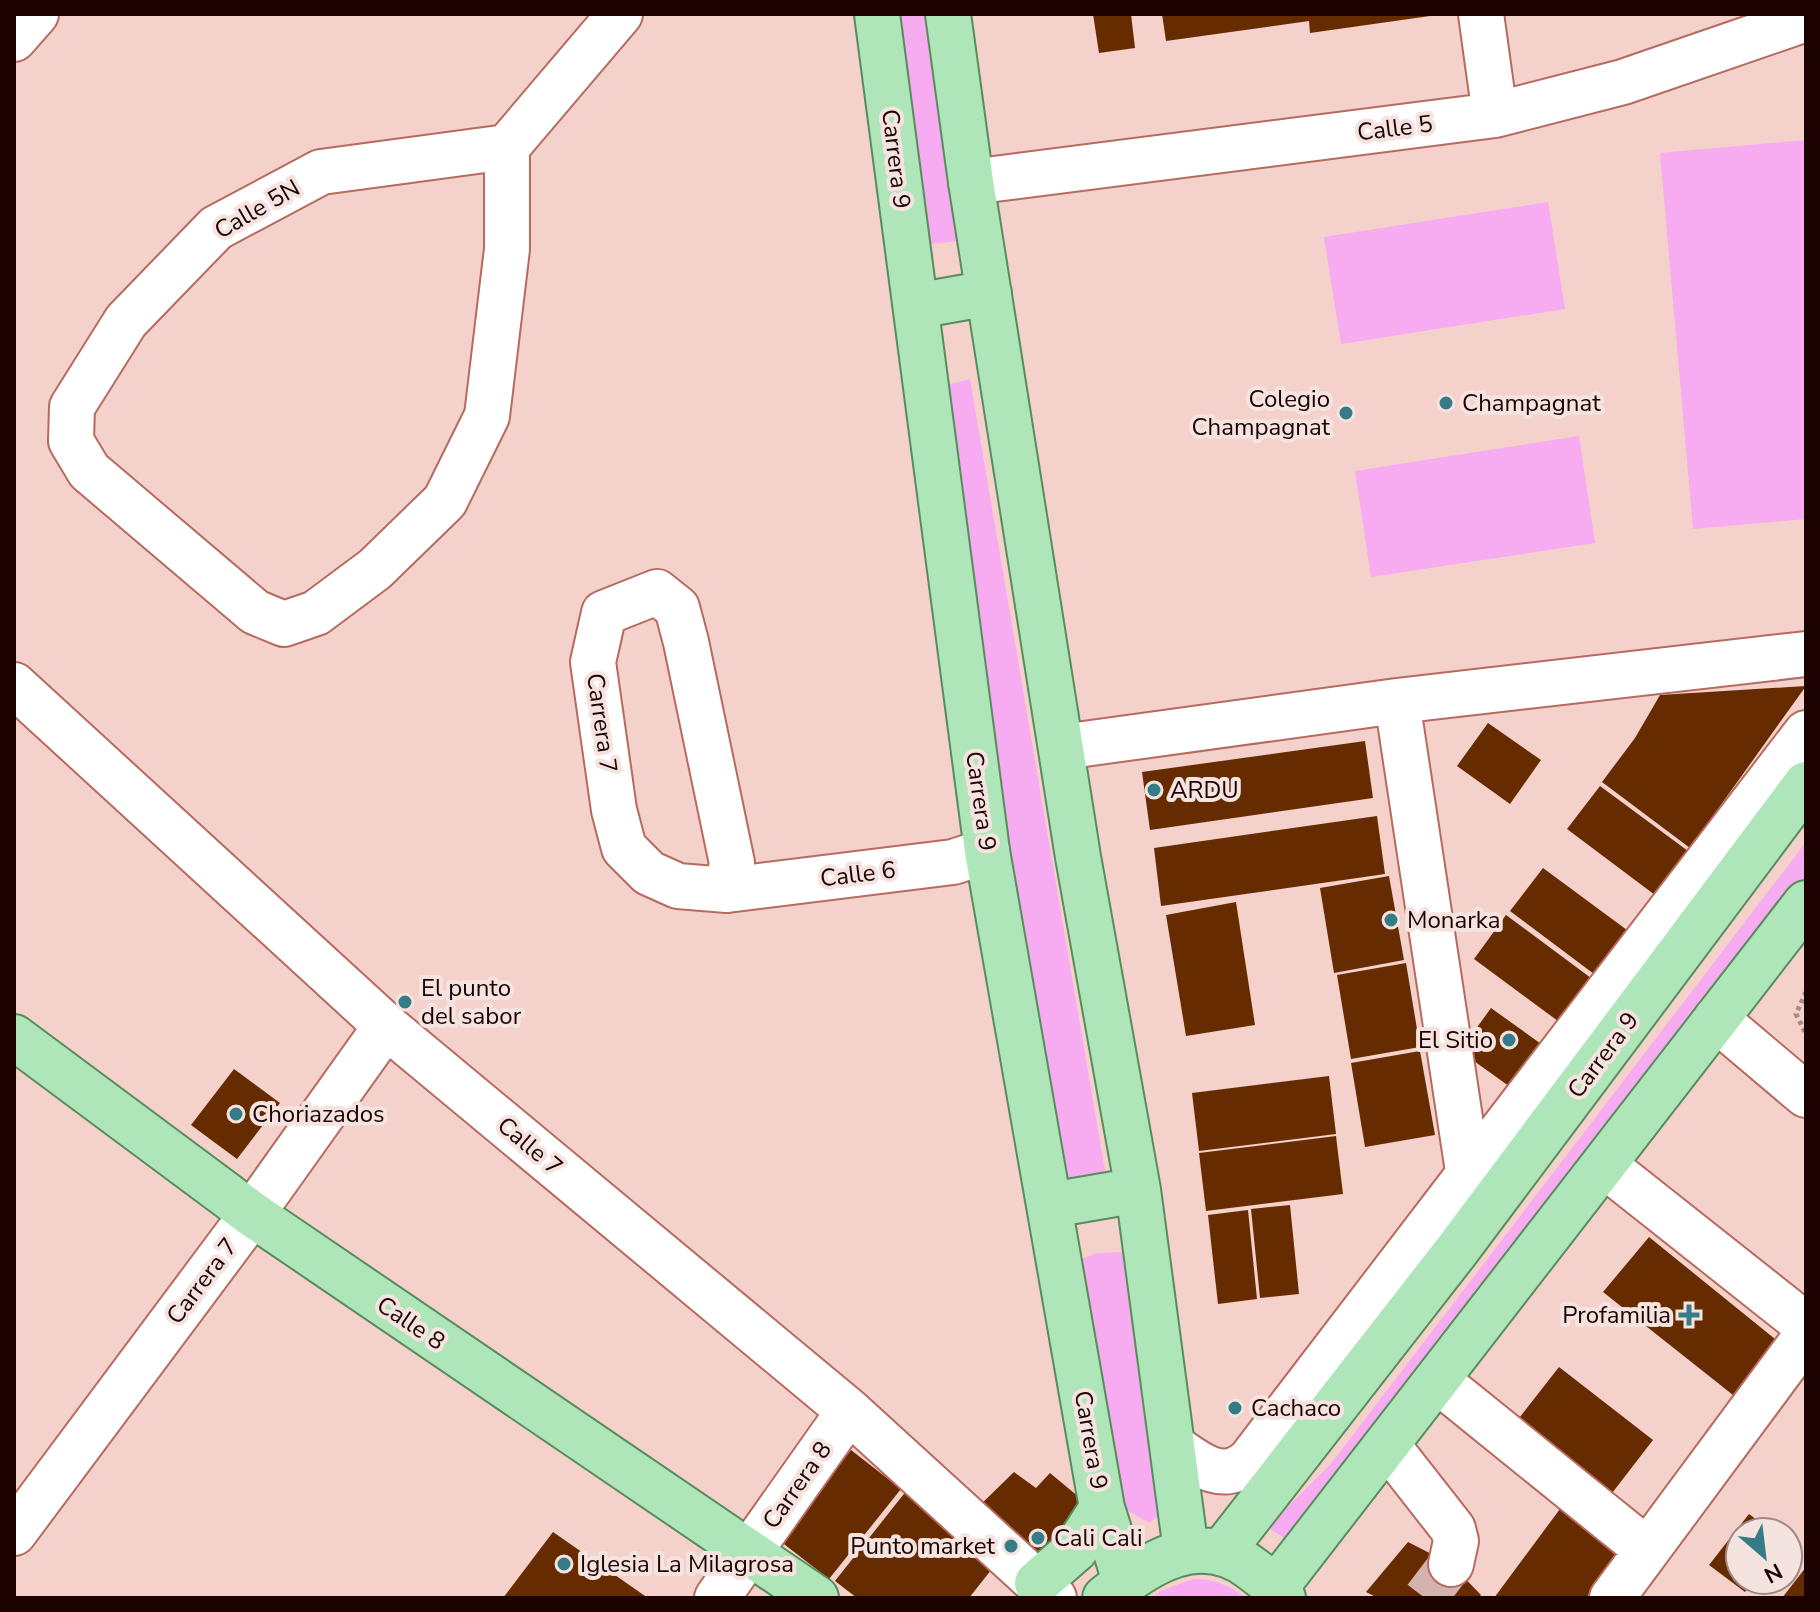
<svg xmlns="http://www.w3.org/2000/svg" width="1820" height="1612" font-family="'Nunito Sans',sans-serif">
  <rect width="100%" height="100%" fill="#f4d1cb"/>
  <path fill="#f7abf0" d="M897,14h36l32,226 -34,4z
    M1806,140v379l-113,10 -33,-376z
    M1548,202l17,107 -224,35 -17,-107z
    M970,379l136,798 -38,2 -12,5 -116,-797z
    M1579,436l16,107 -224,34 -16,-106z
    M1806,842v40l-510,664 -29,-19 63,-62z
    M1123,1252l47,255 -21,16 -23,-14 -56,-245 27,-11z
    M1193,1579c21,0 36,6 53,19h-91l5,-7z"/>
  <path fill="#672b00" d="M1093,14h38l4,34 -36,5z
    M1162,14h268v2l-120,17 -1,-12 -143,20z
    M1806,686l-116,162 -88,-66 33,-44 25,-43z
    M1488,723l53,37 -31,44 -53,-38z
    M1365,741l8,57 -223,32 -8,-58z
    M1600,786l88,65 -33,44 -88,-66z
    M1377,816l8,58 -224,32 -7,-58z
    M1543,868l88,65 -33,44 -88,-66z
    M1389,876l15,84 -70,13 -14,-85z
    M1236,902l19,123 -69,11 -20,-121z
    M1506,915l89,66 -33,43 -88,-65z
    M1406,963l14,84 -69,12 -14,-84z
    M1491,1008l53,38 -31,43 -53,-38z
    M1420,1051l15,84 -70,12 -14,-84z
    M234,1069l46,34 -43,56 -46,-34z
    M1329,1076l7,58 -137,17 -7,-58z
    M1336,1136l7,58 -137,17 -7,-58z
    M1290,1205l9,89 -39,4 -9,-89z
    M1248,1210l9,89 -39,5 -10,-89z
    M1649,1237l126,102 -42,56 -130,-103z
    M1559,1367l94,73 -44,57 -93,-75z
    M851,1450l50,39 -72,90 -49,-38z
    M1014,1472l22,16 14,-15 42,35 -49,59 -68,-57z
    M907,1490l92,70 -30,38h-112l-22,-17z
    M1560,1509l59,45 -33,44h-92z
    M1749,1514l24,18h-33v48h14l-9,12 -36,-27z
    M553,1532l95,66h-145z
    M1408,1542l43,22 30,31 -2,3h-101l-12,-6z
    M1806,1567v31h-24z"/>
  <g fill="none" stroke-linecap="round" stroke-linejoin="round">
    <path stroke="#d4b2ad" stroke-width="44" stroke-dasharray="44 22" stroke-linecap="butt" d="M1425,1598l26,-34"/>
    <defs>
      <path id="minor" d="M1481,14l14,101
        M14,39l22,-25
        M507,147l-186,25 -105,56 -90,93 -54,86 -1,34 18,30 166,141 29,12 32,-11 59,-44 70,-68 42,-85 20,-167v-102l113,-133
        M971,182l524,-67 128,-33 183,-63
        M14,685l372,341 463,385 205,187
        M1397,701l72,477
        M1062,747l335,-46 409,-47
        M727,890l5,-27 -46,-221 -9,-34 -20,-16 -53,21 -11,49 21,148 10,38 25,25 29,13 49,4 226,-28 34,-11
        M1716,1019l90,76
        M1604,1165l202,160
        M1438,1381l209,169
        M1173,1446c25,18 50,39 77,14l556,-727
        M1388,1446l65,83 3,12 -5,23
        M14,1533l238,-319 134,-188
        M717,1598l132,-187
        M1612,1598l194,-262"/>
      <path id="major" d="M877,14l110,837 115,657 23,73
        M948,14l23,168 107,675 60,333 48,361
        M916,306l73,-13
        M14,1037l238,177 564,384
        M1051,1205l87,-15
        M1221,1553l236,-303 349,-466
        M1037,1583l38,-33 27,-42
        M1276,1587l530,-684
        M1105,1598c42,-35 95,-69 146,-30 13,10 24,17 32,30"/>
    </defs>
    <use href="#minor" stroke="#b76b5f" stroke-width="48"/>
    <use href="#major" stroke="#588c5c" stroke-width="48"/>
    <path stroke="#aa8a86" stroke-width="5" stroke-dasharray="4 4" stroke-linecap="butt" d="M1806,992l-10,22 10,20"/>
    <use href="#minor" stroke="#fff" stroke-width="44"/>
    <use href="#major" stroke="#aee6ba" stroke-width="44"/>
  </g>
  <g fill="#357c87" stroke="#f5e3e0" stroke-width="3">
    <circle cx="1446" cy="403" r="8"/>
    <circle cx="1346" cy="413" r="8"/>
    <circle cx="1154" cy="790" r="8"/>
    <circle cx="1391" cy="920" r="8"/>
    <circle cx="405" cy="1002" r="8"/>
    <circle cx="1509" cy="1040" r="8"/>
    <circle cx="236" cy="1114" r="8"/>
    <path d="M1685 1303h8v8h8v8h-8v8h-8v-8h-8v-8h8z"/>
    <circle cx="1235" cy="1408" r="8"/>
    <circle cx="1038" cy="1538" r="8"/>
    <circle cx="1011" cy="1546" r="8"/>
    <circle cx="564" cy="1564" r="8"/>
  </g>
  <g text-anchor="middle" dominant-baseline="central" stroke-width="8" stroke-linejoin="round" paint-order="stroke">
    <g font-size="24" fill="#1c0302" stroke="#f5e3e0">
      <text transform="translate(1395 128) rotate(-7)">Calle 5</text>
      <text transform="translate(896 159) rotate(83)">Carrera 9</text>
      <text transform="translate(257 209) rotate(-30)">Calle 5N</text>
      <text transform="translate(602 723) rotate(82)">Carrera 7</text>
      <text transform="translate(981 801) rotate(82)">Carrera 9</text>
      <text transform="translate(858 874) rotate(-7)">Calle 6</text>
      <text transform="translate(1603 1055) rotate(-53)">Carrera 9</text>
      <text transform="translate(530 1146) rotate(40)">Calle 7</text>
      <text transform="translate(202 1281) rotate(-53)">Carrera 7</text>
      <text transform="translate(411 1323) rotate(34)">Calle 8</text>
      <text transform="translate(1091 1440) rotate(80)">Carrera 9</text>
      <text transform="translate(797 1485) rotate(-55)">Carrera 8</text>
    </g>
    <g font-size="24" fill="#1c0302" stroke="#f5e3e0" text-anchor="start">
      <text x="1330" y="399" text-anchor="end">Colegio<tspan x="1330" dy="28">Champagnat</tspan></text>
      <text x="1462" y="403">Champagnat</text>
      <text x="1170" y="790">ARDU</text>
      <text x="1407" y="920">Monarka</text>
      <text x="421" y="988">El punto<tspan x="421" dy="28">del sabor</tspan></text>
      <text x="1493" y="1040" text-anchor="end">El Sitio</text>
      <text x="252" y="1114">Choriazados</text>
      <text x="1671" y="1315" text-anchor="end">Profamilia</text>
      <text x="1251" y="1408">Cachaco</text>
      <text x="1054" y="1538">Cali Cali</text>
      <text x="995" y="1546" text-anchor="end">Punto market</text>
      <text x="580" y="1564">Iglesia La Milagrosa</text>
    </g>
  </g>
  <rect width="1820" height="1612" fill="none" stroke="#1c0302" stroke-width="32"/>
  <g transform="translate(1764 1556) rotate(152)"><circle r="38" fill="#f5e3e0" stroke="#9e8987" stroke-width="2"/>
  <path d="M0-6L14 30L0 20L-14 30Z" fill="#357c87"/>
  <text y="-12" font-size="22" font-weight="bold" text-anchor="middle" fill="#1c0302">N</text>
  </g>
</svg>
